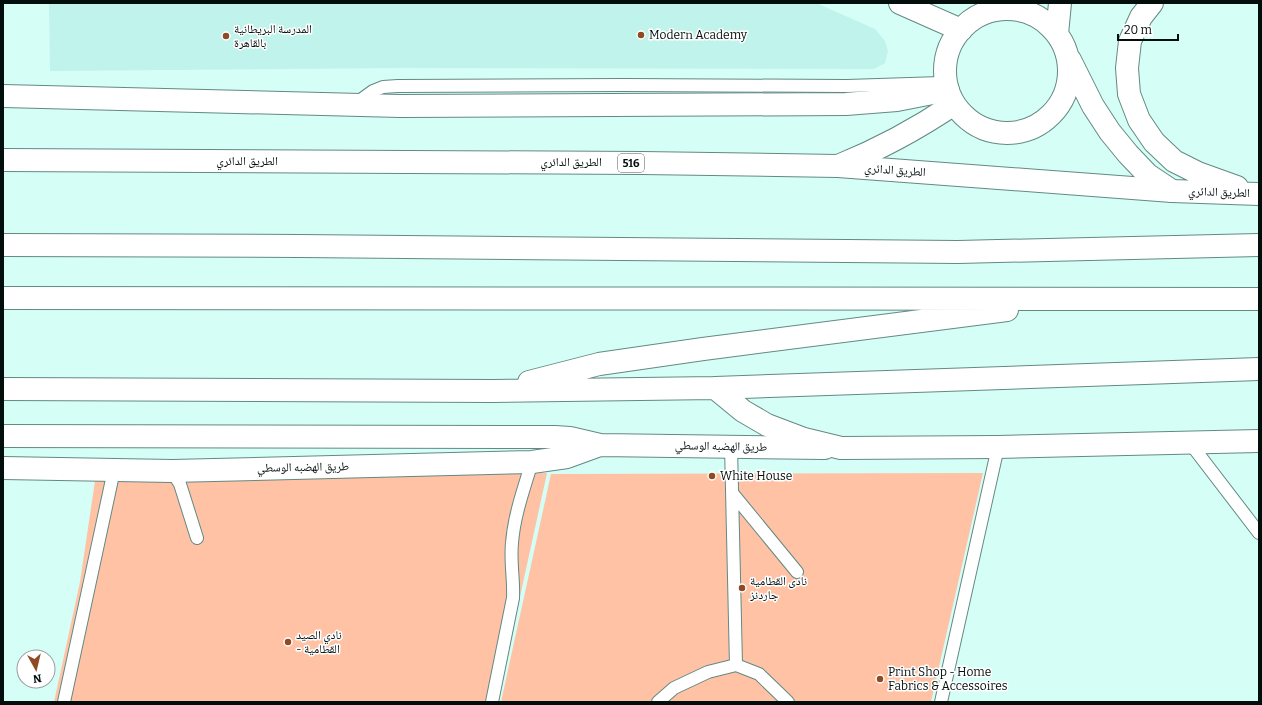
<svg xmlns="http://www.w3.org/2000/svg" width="1262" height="705" font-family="Bitter,'Noto Naskh Arabic',serif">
  <rect width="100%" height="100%" fill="#d5fef6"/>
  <path fill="#c0f3eb" d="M49,3h767l59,26 10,12 3,10 -3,12 -11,6 -472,-1 -352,3z"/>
  <path fill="#ffc2a4" d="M547,473l-50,229h-443l26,-120 15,-101z
    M983,473l-52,229h-430l50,-228z"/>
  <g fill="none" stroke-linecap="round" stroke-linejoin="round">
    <defs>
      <path id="lane" d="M355,104l18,-13 10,-4 15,-1 226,-1 223,1 94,-3
        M1190,443l69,90
        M172,471l8,13 17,54
        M733,494l64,78
        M736,665l23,9 29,28
        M64,702l50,-232
        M492,702l21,-104c1,-18 -3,-37 -1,-55 2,-27 12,-55 20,-81
        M658,702l16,-14 34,-16 28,-7 -5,-219
        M941,702l57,-255"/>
      <path id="street" d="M900,3l61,27
        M3,96l397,10 446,-2 51,-4 51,-10
        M3,436l552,1 15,1 30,7 225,3
        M3,468l169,3 360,-9 35,-5 33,-12"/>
      <path id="secondary" d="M945 71a62 62 0 1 1 124 0a62 62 0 1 1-124 0Z
        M1057,34l3,-31
        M1070,60l23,46 17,26 18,22 20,21 24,16
        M838,166c42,-17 79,-37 116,-62"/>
      <path id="highway" d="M1152,3l-11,14 -11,24 -3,27 2,26 10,26 15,22 20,19 24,12 39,14
        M3,160l639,3 196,3 334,25 87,3
        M3,245l297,1 658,6 301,-7
        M3,298l1256,1
        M529,382l70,-18 104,-15 304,-39
        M715,388l28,23 24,14 37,14 37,9 157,-1 261,-6
        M3,389l490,2 222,-3 544,-19"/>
    </defs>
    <use href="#lane" stroke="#638983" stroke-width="14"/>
    <use href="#street" stroke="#638983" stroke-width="24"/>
    <use href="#secondary" stroke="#638983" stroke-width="24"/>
    <use href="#highway" stroke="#638983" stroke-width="24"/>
    <use href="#lane" stroke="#fff" stroke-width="12"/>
    <use href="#street" stroke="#fff" stroke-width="22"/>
    <use href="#secondary" stroke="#fff" stroke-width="22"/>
    <use href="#highway" stroke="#fff" stroke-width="22"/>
  </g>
  <g fill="#904a23" stroke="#fff" stroke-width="1.5">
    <circle cx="641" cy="35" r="4"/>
    <circle cx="226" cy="36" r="4"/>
    <circle cx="712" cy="476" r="4"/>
    <circle cx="742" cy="588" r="4"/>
    <circle cx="288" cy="642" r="4"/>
    <circle cx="880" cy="679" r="4"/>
  </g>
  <g text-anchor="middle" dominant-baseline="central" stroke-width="3" stroke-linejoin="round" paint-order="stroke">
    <rect fill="#fff" stroke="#4e5655" stroke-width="1" x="618" y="154" width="26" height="18" rx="3"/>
    <g font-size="11" font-weight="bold" fill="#020e0c">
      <text x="631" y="163">516</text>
    </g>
    <g font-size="12" fill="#020e0c" stroke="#fff" text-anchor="start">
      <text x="234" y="29">المدرسة البريطانية<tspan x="234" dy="14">بالقاهرة</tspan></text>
      <text x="649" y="35">Modern Academy</text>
      <text x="720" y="476">White House</text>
      <text x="750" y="581">نادى القطامية<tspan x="750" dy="14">جاردنز</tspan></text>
      <text x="296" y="635">نادي الصيد<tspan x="296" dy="14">- القطامية</tspan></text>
      <text x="888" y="672">Print Shop - Home<tspan x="888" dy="14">Fabrics &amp; Accessoires</tspan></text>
    </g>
    <g font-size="12" fill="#020e0c" stroke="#fff">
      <text x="247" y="161">الطريق الدائري</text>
      <text x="571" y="162">الطريق الدائري</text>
      <text transform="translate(895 170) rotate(4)">الطريق الدائري</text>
      <text transform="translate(1219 192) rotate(2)">الطريق الدائري</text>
      <text transform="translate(721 446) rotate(1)">طريق الهضبه الوسطي</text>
      <text transform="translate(303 467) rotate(-1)">طريق الهضبه الوسطي</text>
    </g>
  </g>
  <rect width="1262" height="705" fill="none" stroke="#020e0c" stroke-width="8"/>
  <g transform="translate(36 669) rotate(172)"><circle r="19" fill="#ffffff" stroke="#9a9f9e"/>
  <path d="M0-3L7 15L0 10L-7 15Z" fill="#904a23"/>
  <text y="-6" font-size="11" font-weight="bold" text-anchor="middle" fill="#020e0c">N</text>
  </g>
  <path d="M1118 34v6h60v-6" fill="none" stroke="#020e0c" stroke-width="2"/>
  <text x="1124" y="34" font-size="12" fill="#020e0c" stroke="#ffffff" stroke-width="3" paint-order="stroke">20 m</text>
</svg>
